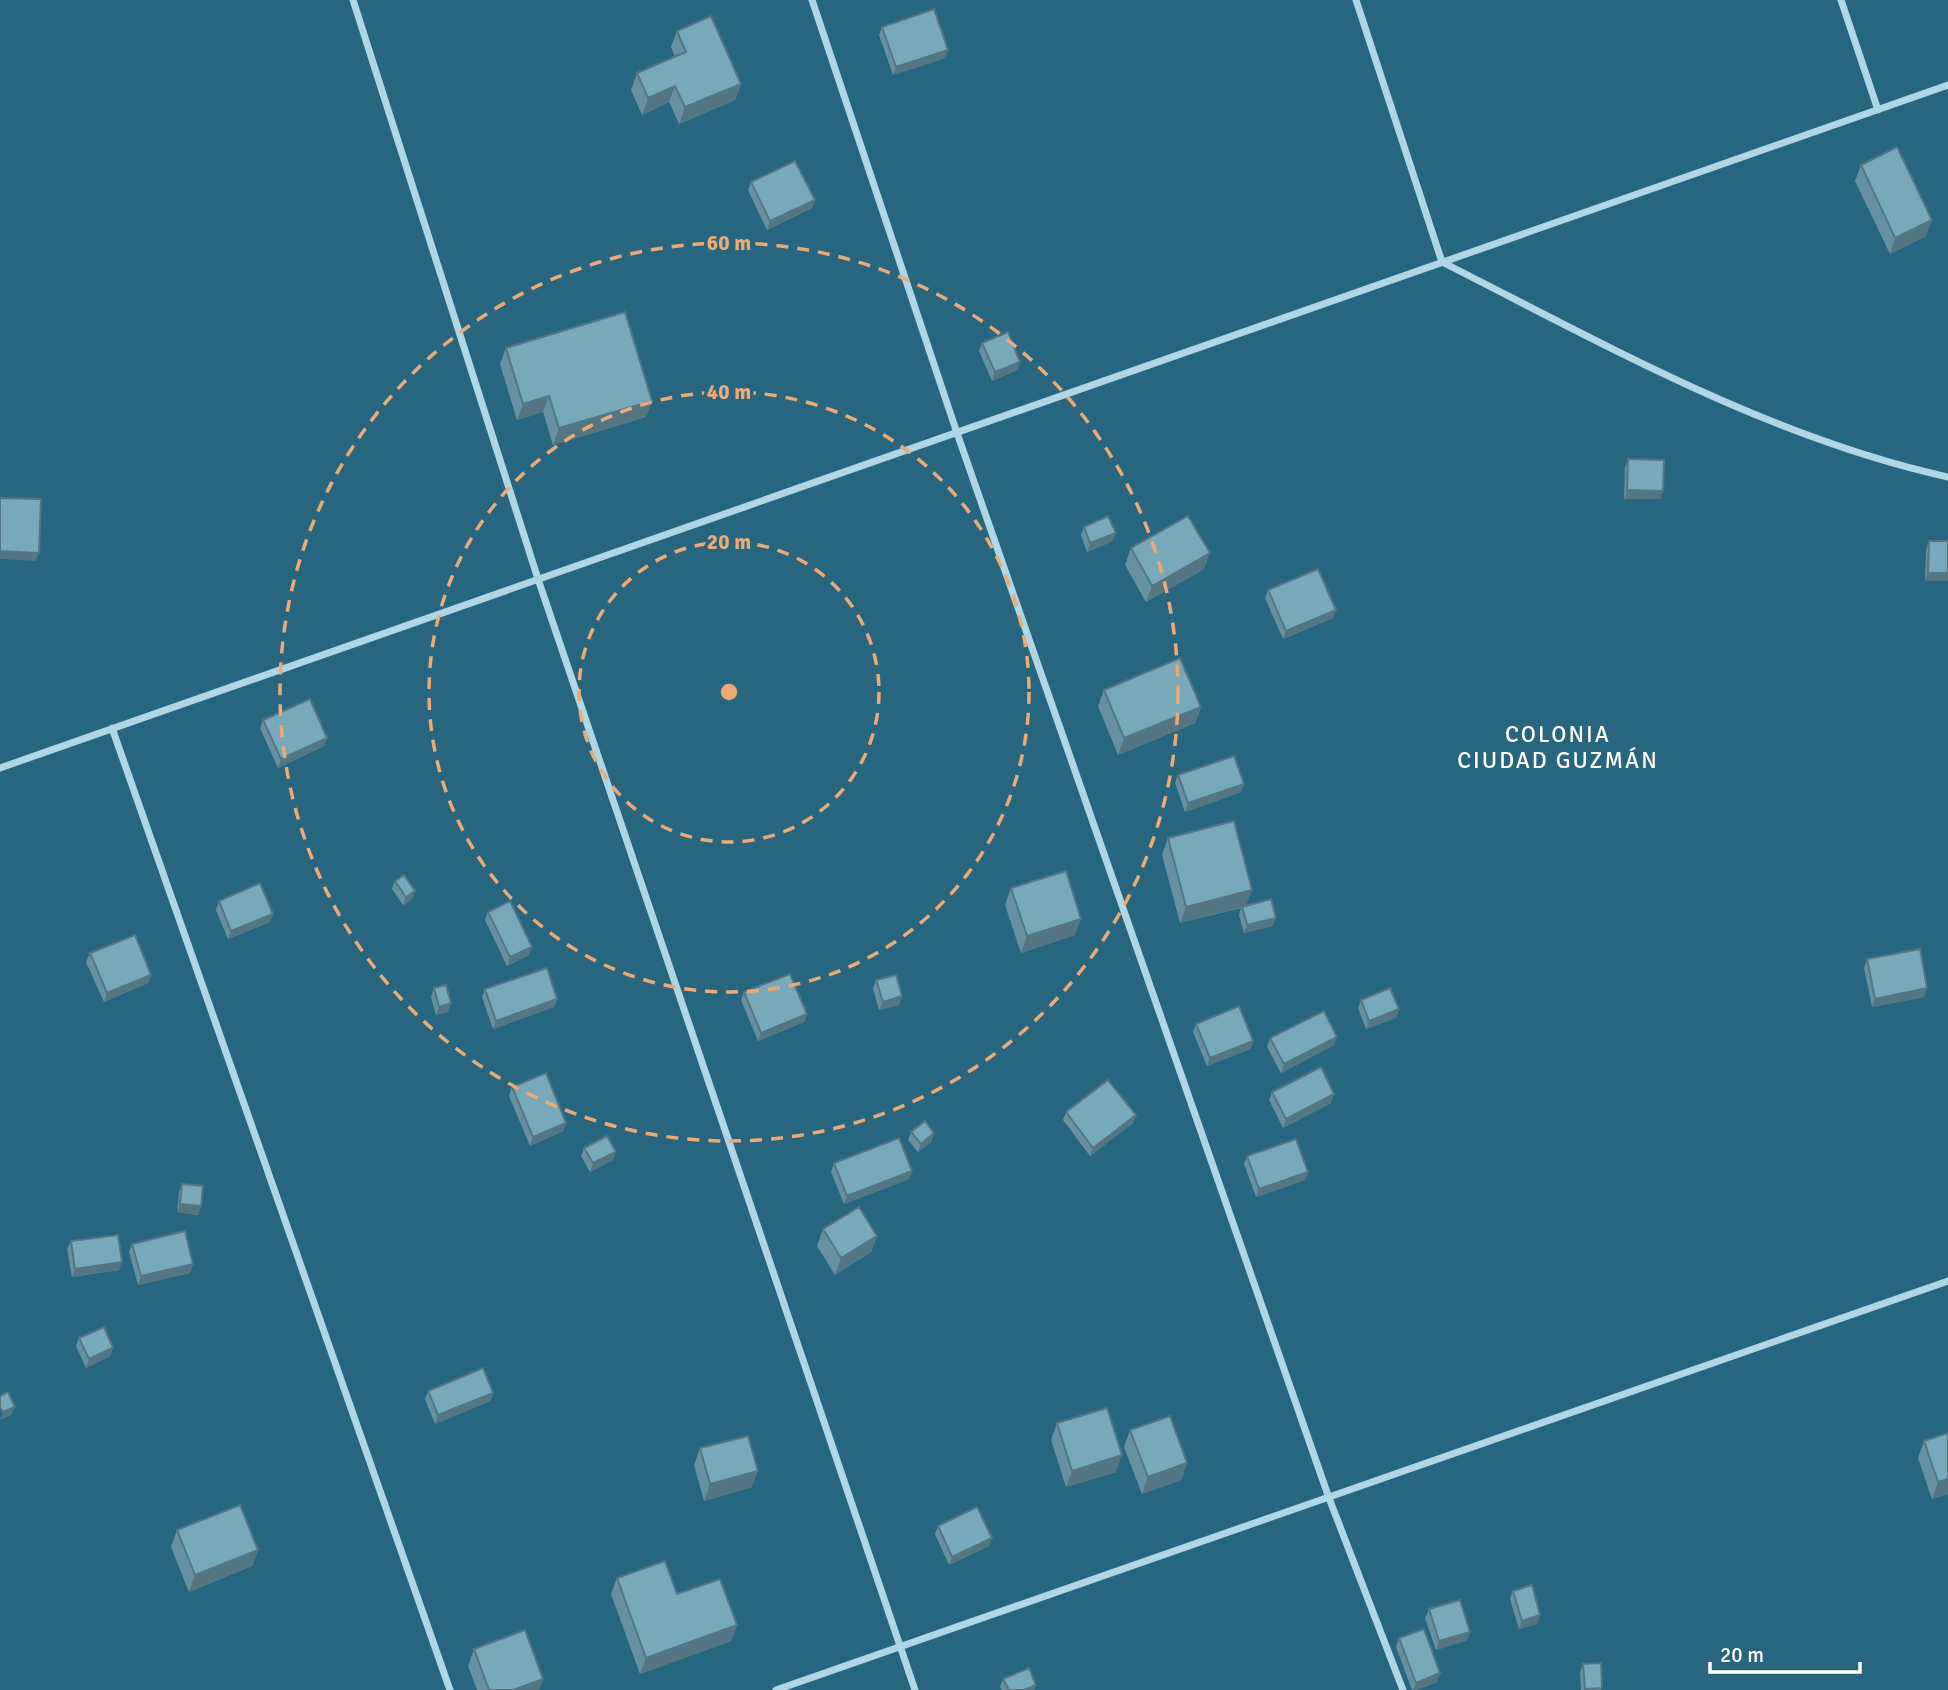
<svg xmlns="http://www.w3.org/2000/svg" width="1948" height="1690" font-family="Signika,sans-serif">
  <rect width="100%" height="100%" fill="#28667f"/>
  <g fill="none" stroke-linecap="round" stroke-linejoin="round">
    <path stroke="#afd6e5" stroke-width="7" d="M353,0l185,579 377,1111
      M812,0l145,433 372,1065 74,192
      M1356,0l86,262c162,82 328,176 506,215
      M1841,0l37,110
      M112,728l338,962
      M0,768l1948,-683
      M776,1690l1172,-409"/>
  </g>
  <path fill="#6791a1" d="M882,27l63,31 -52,17 -14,-40z
    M677,31l64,53 -6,16 -56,24 -10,-22 -27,13 -11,-25 6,-17 38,-16 -4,-10z
    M1861,165l65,71 -36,18 -35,-73z
    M751,182l64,18 -3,8 -45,22 -19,-40z
    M982,343l38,19 -3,8 -25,11 -13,-30z
    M506,348l146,53 -6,16 -93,28 -10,-33 -26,8 -17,-56z
    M1628,459l35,32 -3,8h-36l1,-31z
    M1084,527l29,14 -26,11 -6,-17z
    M1929,541h19l-23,40 1,-31z
    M1131,548l73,21 -58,33 -21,-37z
    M1268,590l65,28 -50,21 -18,-41z
    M1104,690l97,17 -6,16 -77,32 -20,-49z
    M263,720l64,18 -3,8 -46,22 -18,-40z
    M1178,775l63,17 -56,20 -10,-29z
    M1168,838l79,68 26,20 -29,7 -5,-18 2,-7 -61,15 -18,-68z
    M395,881l20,10 -3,8 -9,6 -11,-16z
    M1011,888l64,47 -54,18 -16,-48z
    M219,901l54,13 -3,8 -42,17 -12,-29z
    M488,912l41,43 -22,11 -22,-46z
    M90,953l61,22 -3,8 -44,19 -18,-40z
    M1867,959l57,38 -52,10 -8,-39z
    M876,980l26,16 -3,9 -20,5 -6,-21z
    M434,988l14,24 -12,3 -5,-18z
    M485,989l72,10 -3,8 -61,22 -11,-32z
    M744,992l63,22 -3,8 -46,19 -17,-41z
    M1361,1000l38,9 -3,9 -30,11 -8,-21z
    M1196,1024l57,17 -3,8 -43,17 -14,-34z
    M1270,1038l64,7 -53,28 -14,-26z
    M512,1087l54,36 -3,8 -33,15 -21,-50z
    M1272,1092l59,11 -48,25 -14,-28z
    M1066,1112l70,3 -3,8 -43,33 -27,-36z
    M911,1132l23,1 -3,9 -13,10 -10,-12z
    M584,1148l29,12 -23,12 -9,-16z
    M1247,1156l61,16 -3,8 -49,17 -12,-33z
    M834,1163l78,8 -3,8 -65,25 -13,-32z
    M182,1184l19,22 -3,9 -21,-3 2,-20z
    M823,1229l54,7 -6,16 -36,23 -18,-29z
    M71,1241l48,29 -47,7 -5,-28z
    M132,1244l61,20 -3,9 -52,12 -9,-33z
    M79,1338l34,10 -3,8 -24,12 -10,-22z
    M428,1391l65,2 -3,8 -55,23 -10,-25z
    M1057,1423l59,49 -50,15 -15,-47z
    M1130,1430l57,33 -6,17 -39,14 -18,-47z
    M1948,1433v61l-16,5 -14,-41 6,-17z
    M700,1448l52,39 -48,14 -10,-36z
    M938,1526l51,20 -40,19 -14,-31z
    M177,1530l81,20 -6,16 -63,26 -18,-45z
    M617,1578l60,16 60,31 -6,16 -91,33 -29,-80z
    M1513,1591l24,33 -18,5 -9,-30z
    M1429,1609l41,23 -3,8 -31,10 -11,-32z
    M1399,1638l38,44 -21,8h-4l-16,-43z
    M474,1649l69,30 -4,11h-62l-9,-24z
    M1583,1664l18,26h-20l-1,-17z
    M1003,1679l33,6 -2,5h-32l-2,-3z"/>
  <path fill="#547683" d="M948,50l-3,8 -52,17 3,-8z
    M741,84l-6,16 -56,24 6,-17z
    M675,86l-6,16 -27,13 6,-17z
    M815,200l-3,8 -45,22 3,-9z
    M1932,220l-6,16 -36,18 5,-16z
    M1020,362l-3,8 -25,11 3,-9z
    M549,396l-6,16 -26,8 6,-16z
    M652,401l-6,16 -93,28 6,-17z
    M1627,490l36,1 -3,8h-36z
    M1116,533l-3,8 -26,11 3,-9z
    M0,551l39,2 -3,8 -36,-2z
    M1210,553l-6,16 -58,33 6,-16z
    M1928,573h20v8h-23z
    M1336,610l-3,8 -50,21 3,-8z
    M1201,707l-6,16 -77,32 6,-17z
    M327,738l-3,8 -46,22 3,-9z
    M1244,784l-3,8 -56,20 3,-9z
    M1252,890l-6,16 -66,17 6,-16z
    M415,891l-3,8 -9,6 3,-8z
    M273,914l-3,8 -42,17 3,-8z
    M1276,918l-3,8 -29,7 3,-8z
    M1081,919l-6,16 -54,18 6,-17z
    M532,947l-3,8 -22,11 3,-9z
    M151,975l-3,8 -44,19 3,-9z
    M1927,988l-3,9 -52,10 3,-8z
    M902,996l-3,9 -20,5 4,-8z
    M557,999l-3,8 -61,22 3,-8z
    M451,1003l-3,9 -12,3 3,-8z
    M1399,1009l-3,9 -30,11 3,-8z
    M807,1014l-3,8 -46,19 3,-8z
    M1337,1037l-3,8 -53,28 3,-9z
    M1253,1041l-3,8 -43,17 3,-8z
    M1334,1094l-3,9 -48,25 3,-9z
    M1136,1115l-3,8 -43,33 3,-8z
    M566,1123l-3,8 -33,15 3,-9z
    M934,1133l-3,9 -13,10 3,-8z
    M616,1152l-3,8 -23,12 3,-9z
    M912,1171l-3,8 -65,25 3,-8z
    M1308,1172l-3,8 -49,17 3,-8z
    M180,1204l21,2 -3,9 -21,-3z
    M877,1236l-6,16 -36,23 6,-17z
    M122,1262l-3,8 -47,7 3,-8z
    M193,1264l-3,9 -52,12 3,-9z
    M113,1348l-3,8 -24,12 3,-9z
    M493,1393l-3,8 -55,23 3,-9z
    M15,1407l-4,8 -11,5 3,-8z
    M1122,1455l-6,17 -50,15 6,-16z
    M1187,1463l-6,17 -39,14 6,-17z
    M758,1471l-6,16 -48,14 6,-17z
    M1948,1479v15l-16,5 6,-17z
    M992,1538l-3,8 -40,19 3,-8z
    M258,1550l-6,16 -63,26 6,-17z
    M1540,1615l-3,9 -18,5 3,-8z
    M737,1625l-6,16 -91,33 6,-16z
    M1470,1632l-3,8 -31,10 3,-9z
    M1440,1673l-3,9 -21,8h-3l3,-7z
    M543,1679l-4,11h-26z
    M1036,1685l-2,5h-10z"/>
  <path fill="#78a9bb" stroke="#547683" stroke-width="2" d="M934,9l14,41 -52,17 -14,-40z
    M711,16l30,68 -56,23 -10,-21 -27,12 -11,-25 49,-21 -9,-21z
    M1897,147l35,73 -37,18 -34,-73z
    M795,161l20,39 -45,21 -19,-39z
    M625,312l27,89 -93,27 -10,-32 -26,8 -17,-56z
    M1008,332l12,30 -25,10 -13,-29z
    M1628,459l36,1 -1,31 -36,-1z
    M0,498l41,1 -2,54 -39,-2z
    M1108,516l8,17 -26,10 -6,-16z
    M1188,516l22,37 -58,33 -21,-38z
    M1929,541h19v32h-20z
    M1318,569l18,41 -50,21 -18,-41z
    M1180,658l21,49 -77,31 -20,-48z
    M310,699l17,39 -46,21 -18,-39z
    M1234,756l10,28 -56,19 -10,-28z
    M1234,821l18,69 -66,17 -18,-69z
    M1066,871l15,48 -54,17 -16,-48z
    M404,875l11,16 -9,6 -11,-16z
    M260,883l13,31 -42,17 -12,-30z
    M1271,899l5,19 -29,7 -5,-18z
    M510,901l22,46 -22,10 -22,-45z
    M135,935l16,40 -44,18 -17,-40z
    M1920,949l7,39 -52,11 -8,-40z
    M547,968l10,31 -61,22 -11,-32z
    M790,974l17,40 -46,19 -17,-41z
    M896,975l6,21 -19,6 -7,-22z
    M446,985l5,18 -12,4 -5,-19z
    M1390,988l9,21 -30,12 -8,-21z
    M1239,1006l14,35 -43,17 -14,-34z
    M1324,1011l13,26 -53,27 -14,-26z
    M1321,1067l13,27 -48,25 -14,-27z
    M546,1073l20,50 -33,14 -21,-50z
    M1108,1080l28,35 -43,33 -27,-36z
    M925,1121l9,12 -13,11 -10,-12z
    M607,1136l9,16 -23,11 -9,-15z
    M899,1138l13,33 -65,25 -13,-33z
    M1296,1139l12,33 -49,17 -12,-33z
    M182,1184l21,2 -2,20 -21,-2z
    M859,1207l18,29 -36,22 -18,-29z
    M185,1231l8,33 -52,12 -9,-32z
    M118,1235l4,27 -47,7 -4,-28z
    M104,1327l9,21 -24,11 -10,-21z
    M483,1368l10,25 -55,22 -10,-24z
    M8,1392l7,15 -12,5 -3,-5v-11z
    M1107,1408l15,47 -50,16 -15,-48z
    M1170,1416l17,47 -39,14 -18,-47z
    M1948,1433v46l-10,3 -14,-41z
    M748,1436l10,35 -48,13 -10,-36z
    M240,1505l18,45 -63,25 -18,-45z
    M977,1507l15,31 -40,19 -14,-31z
    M665,1561l12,33 43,-15 17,46 -91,33 -29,-80z
    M1532,1585l8,30 -18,6 -9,-30z
    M1460,1600l10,32 -31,9 -10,-32z
    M1424,1629l16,44 -24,10 -17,-45z
    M525,1630l18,49 -30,11h-24l-15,-41z
    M1601,1663l1,25 -17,1 -2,-25z
    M1029,1668l7,17 -12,5h-15l-6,-11z"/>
  <g fill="none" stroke="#ecaa76" stroke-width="3.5" stroke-dasharray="12 9">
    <circle cx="729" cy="692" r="150"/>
    <circle cx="729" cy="692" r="300"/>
    <circle cx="729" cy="692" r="449"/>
  </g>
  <g text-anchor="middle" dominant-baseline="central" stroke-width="7" stroke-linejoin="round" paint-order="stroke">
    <g font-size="23" letter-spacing="2" fill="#fff" stroke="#28667f">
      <text x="1558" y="734">COLONIA<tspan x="1558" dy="26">CIUDAD GUZMÁN</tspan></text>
    </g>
  </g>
  <circle cx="729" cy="692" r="10" fill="#ecaa76" stroke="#28667f" stroke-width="3.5"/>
  <g font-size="21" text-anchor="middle" font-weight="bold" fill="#ecaa76" stroke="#28667f" stroke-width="7" stroke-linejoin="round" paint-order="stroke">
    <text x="729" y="250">60 m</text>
    <text x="729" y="399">40 m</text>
    <text x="729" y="549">20 m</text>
  </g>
  <path d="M1710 1662v10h150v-10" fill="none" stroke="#ffffff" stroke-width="3.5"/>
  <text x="1720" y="1662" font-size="21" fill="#ffffff" stroke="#28667f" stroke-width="5" paint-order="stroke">20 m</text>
</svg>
